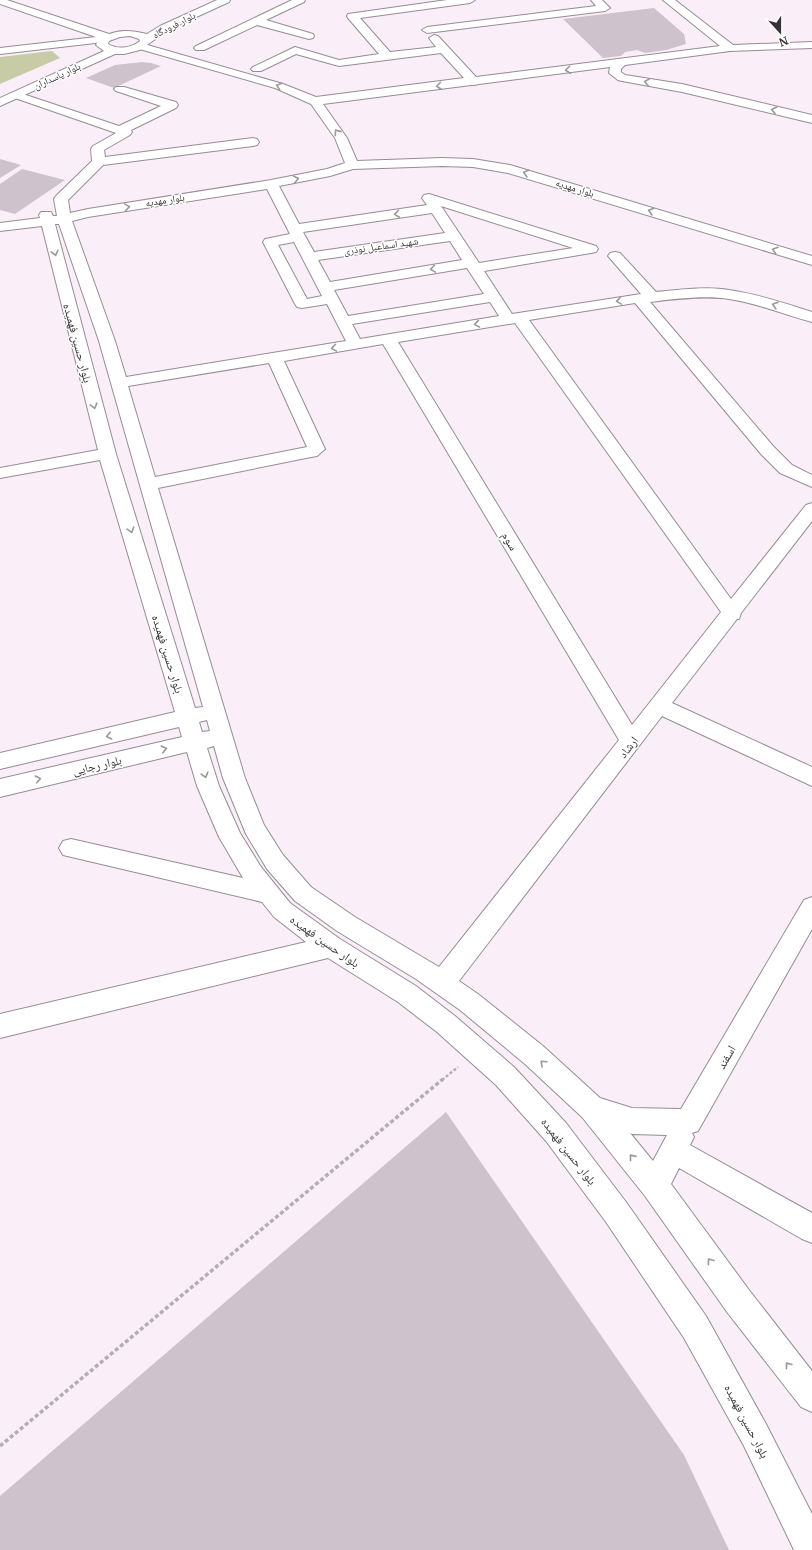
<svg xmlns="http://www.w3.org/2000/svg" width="812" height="1550" font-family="Merriweather,'Noto Naskh Arabic',serif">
  <rect width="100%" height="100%" fill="#faeff9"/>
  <path fill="#c7cca6" d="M52,51l8,7 -60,26v-27z"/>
  <path fill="#cec3cc" d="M654,8l30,26 2,10 -20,6 -21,3 -8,-3 -12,2 -4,4 -18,2 -40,-39z
    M142,62l9,1 10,3 -47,22 -28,-10 29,-13z
    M0,159l21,6 -21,13z
    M22,169l43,11 -50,34 -15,-4v-26z
    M446,1112l238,343 45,95h-729v-54z"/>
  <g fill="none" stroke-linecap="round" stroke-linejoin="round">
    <defs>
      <path id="minor" d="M0,0h7l105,35 1,2 -1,2 -8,3 -104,12v-6l96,-11 -96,-33z
        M292,0h13l-1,2 -38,18 47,14 1,2 -1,2 -4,1 -52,-14 -53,25h-8l-2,-2 2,-2z
        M447,0h28l-5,3 -110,15 30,34 46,-5 -7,-9 5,-3 4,1 38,41 244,-31 -57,-46h12l58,45 79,-3v6l-82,3 -105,14 -4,4v3l4,3 57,9 130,31v8l-130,-31 -60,-11 -4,-1 -9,-7 1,-6 -131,17 -5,1h-3l-148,19 24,34 10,23 85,-3 31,1 37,6 302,91v9l-304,-92 -35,-6 -31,-1 -89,3 -23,7 -51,10 20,38 128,-19 -5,-7 2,-3 5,-1 167,52 2,3 -2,3 -5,1 -107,18 28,43 129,-20 -33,-38 2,-3 5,-1 5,1 36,39c22,-2 51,-6 73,-2 28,4 56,13 83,22v10c-28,-7 -54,-19 -83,-23 -22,-4 -56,0 -79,3l123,144 19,19 20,10v12l-32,-14 -19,-19 -126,-151 -106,17 202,279 75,-94 6,-2v18l-71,92 -2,6h-2l-65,84 140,64v19l-150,-70 -203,265 19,13 65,52 57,52 32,10 49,1 123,-209 8,-3v32l-114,202 -6,2 2,4 -4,8 122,68v30l-10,-4 -123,-71 -8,16 78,106 63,81v41l-11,-5 -74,-95 -82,-116 -63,-79 -57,-53 -65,-54 -44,-31 -79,-48 -42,-30 -28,-32 -21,-35 -23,-56 -9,-32 -7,2 12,38 21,47 21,34 29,36 50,36 76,47 39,30 59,51 52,56 60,79 80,114 60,108 46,90v36h-18l-50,-104 -60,-108 -78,-116 -60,-81 -50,-56 -59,-53 -39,-30 -70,-44 -328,80v-24l306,-72 -32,-25 -12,-15 -199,-47 -4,-7 4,-7 8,-2 172,39 -24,-41 -22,-51 -10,-34 -187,45v-18l182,-42 -3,-10 -179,42v-16l175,-41 -75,-252 -100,18v-10l98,-18 -56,-224 -42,5v-8l40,-5 -1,-3 2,-3h10l2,4h4l-3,-17 2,-3 36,-35 -1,-12 2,-3 23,-13 -104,-36 -2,-2 2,-2h8l99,33 42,-20 -45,-15 -2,-2 2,-2h8l52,15 2,3 -2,3 -45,22 1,2 -2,3 -26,15 1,7 148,-19 4,1 2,3 -2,3 -4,1 -150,19 -35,35 2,13 18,-4 183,-29 56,-11 18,-6 -10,-25 -24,-34 -36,-16 -139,-40 -2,-2 2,-2h8l139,40 33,13 148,-19 -23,-25 -102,13 -43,-12 -35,17h-8l-2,-2 2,-2 42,-20 44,13 40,-6 -31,-36 -1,-2 1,-2zM267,189l23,45 -25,5 -2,3 32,62 2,3 5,1 25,-4 19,37 -220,36 -11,-36 -43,-120 16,-4zM441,206l132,42 -94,15zM432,213l13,20 -131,19 -11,-20zM55,224h4l40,117 104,366 -8,1 -79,-254zM450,241l12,19 -132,22 -12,-22zM294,242l28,54 -15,3 -29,-54zM467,268l17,26 -136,22 -14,-26zM490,302l9,14 -139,23 -8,-15zM515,323l206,289 -89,113 -234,-383zM383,344l236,396 -180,227 -84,-50 -44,-30 -28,-32 -19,-30 -19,-47 -87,-290 153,-31 6,-1 8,-7 -41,-88zM269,363l38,84 -152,30 -27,-91zM207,720l3,11 -8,1 -3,-10zM630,1133l2,1 35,1 -14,26z
        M591,0h11l8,8 -5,3 -178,22 -5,-3 5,-3 169,-21z"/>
      <path id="major" d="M217,0h13l-1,2 -61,28 -28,20 -16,4h-9l-115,52v-8l104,-47 -8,-6 4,-8c19,-7 27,-8 47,-3l13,-8zM130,36l9,3 1,2c-9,7 -22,9 -32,3l1,-3 11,-4z"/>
    </defs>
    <use href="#minor" stroke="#968c94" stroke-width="2"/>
    <use href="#major" stroke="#968c94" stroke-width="2"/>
    <path stroke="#b5acb4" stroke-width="2.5" stroke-dasharray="3 2" stroke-linecap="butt" d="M442,1080l16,-13"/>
    <path stroke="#b5acb4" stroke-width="3.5" stroke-dasharray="4 2.5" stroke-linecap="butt" d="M0,1446l443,-367"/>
    <use href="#minor" fill="#fff" fill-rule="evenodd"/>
    <use href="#major" fill="#fff" fill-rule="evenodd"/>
  </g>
  <defs><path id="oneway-chevron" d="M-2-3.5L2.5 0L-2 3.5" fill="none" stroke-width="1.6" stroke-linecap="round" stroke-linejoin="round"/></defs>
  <g stroke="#9a989a">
    <use href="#oneway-chevron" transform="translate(568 70) rotate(173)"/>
    <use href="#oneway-chevron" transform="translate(647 82) rotate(-170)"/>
    <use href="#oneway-chevron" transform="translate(279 86) rotate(-161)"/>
    <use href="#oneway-chevron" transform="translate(439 86) rotate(173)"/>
    <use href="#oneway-chevron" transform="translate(774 110) rotate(-167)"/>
    <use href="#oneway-chevron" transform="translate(337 132) rotate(-125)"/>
    <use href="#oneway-chevron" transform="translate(526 173) rotate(-164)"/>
    <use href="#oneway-chevron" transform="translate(296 179) rotate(-11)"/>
    <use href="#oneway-chevron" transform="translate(127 207) rotate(-9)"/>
    <use href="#oneway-chevron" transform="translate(651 211) rotate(-163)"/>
    <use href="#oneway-chevron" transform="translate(397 214) rotate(172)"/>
    <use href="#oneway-chevron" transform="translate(775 250) rotate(-163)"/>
    <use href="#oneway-chevron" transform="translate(55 253) rotate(76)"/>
    <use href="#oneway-chevron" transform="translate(433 269) rotate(171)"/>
    <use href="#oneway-chevron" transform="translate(619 301) rotate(171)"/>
    <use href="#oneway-chevron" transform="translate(775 305) rotate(-164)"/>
    <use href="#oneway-chevron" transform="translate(477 324) rotate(171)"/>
    <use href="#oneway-chevron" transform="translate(334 348) rotate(171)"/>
    <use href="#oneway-chevron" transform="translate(94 406) rotate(75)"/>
    <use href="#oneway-chevron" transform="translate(131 530) rotate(73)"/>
    <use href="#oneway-chevron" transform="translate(109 736) rotate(167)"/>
    <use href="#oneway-chevron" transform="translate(164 749) rotate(-13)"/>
    <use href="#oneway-chevron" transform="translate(205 775) rotate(74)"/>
    <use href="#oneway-chevron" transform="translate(38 779) rotate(-13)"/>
    <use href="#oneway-chevron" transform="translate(543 1063) rotate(-137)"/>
    <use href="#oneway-chevron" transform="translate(632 1157) rotate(-129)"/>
    <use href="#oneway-chevron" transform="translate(710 1261) rotate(-126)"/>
    <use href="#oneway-chevron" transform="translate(788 1365) rotate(-128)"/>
  </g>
  <g text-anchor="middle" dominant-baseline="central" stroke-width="3" stroke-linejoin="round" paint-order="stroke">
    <g font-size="10" fill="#353134" stroke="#fff">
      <text transform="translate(174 25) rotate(-27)">بلوار فرودگاه</text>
      <text transform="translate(57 76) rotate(-25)">بلوار پاسداران</text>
      <text transform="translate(575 188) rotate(17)">بلوار مهدیه</text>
      <text transform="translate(165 200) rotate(-9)">بلوار مهدیه</text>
      <text transform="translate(381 246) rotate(-8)">شهید اسماعیل نوذری</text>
    </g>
    <g font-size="12" fill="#353134" stroke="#fff">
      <text transform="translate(78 343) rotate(75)">بلوار حسین فهمیده</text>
      <text transform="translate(510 541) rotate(59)">سوم</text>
      <text transform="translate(168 654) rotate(73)">بلوار حسین فهمیده</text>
      <text transform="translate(628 747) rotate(-52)">ارشاد</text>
      <text transform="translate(97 765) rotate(-13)">بلوار رجایی</text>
      <text transform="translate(325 941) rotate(35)">بلوار حسین فهمیده</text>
      <text transform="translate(726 1057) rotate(-60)">اسفند</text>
      <text transform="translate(569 1151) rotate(52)">بلوار حسین فهمیده</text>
      <text transform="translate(747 1421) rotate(62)">بلوار حسین فهمیده</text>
    </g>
  </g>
  <g transform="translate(780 32) rotate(159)" stroke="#ffffff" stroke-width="3" paint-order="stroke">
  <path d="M0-3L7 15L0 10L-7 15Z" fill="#353134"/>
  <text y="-6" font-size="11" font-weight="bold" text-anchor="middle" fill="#353134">N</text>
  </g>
</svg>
